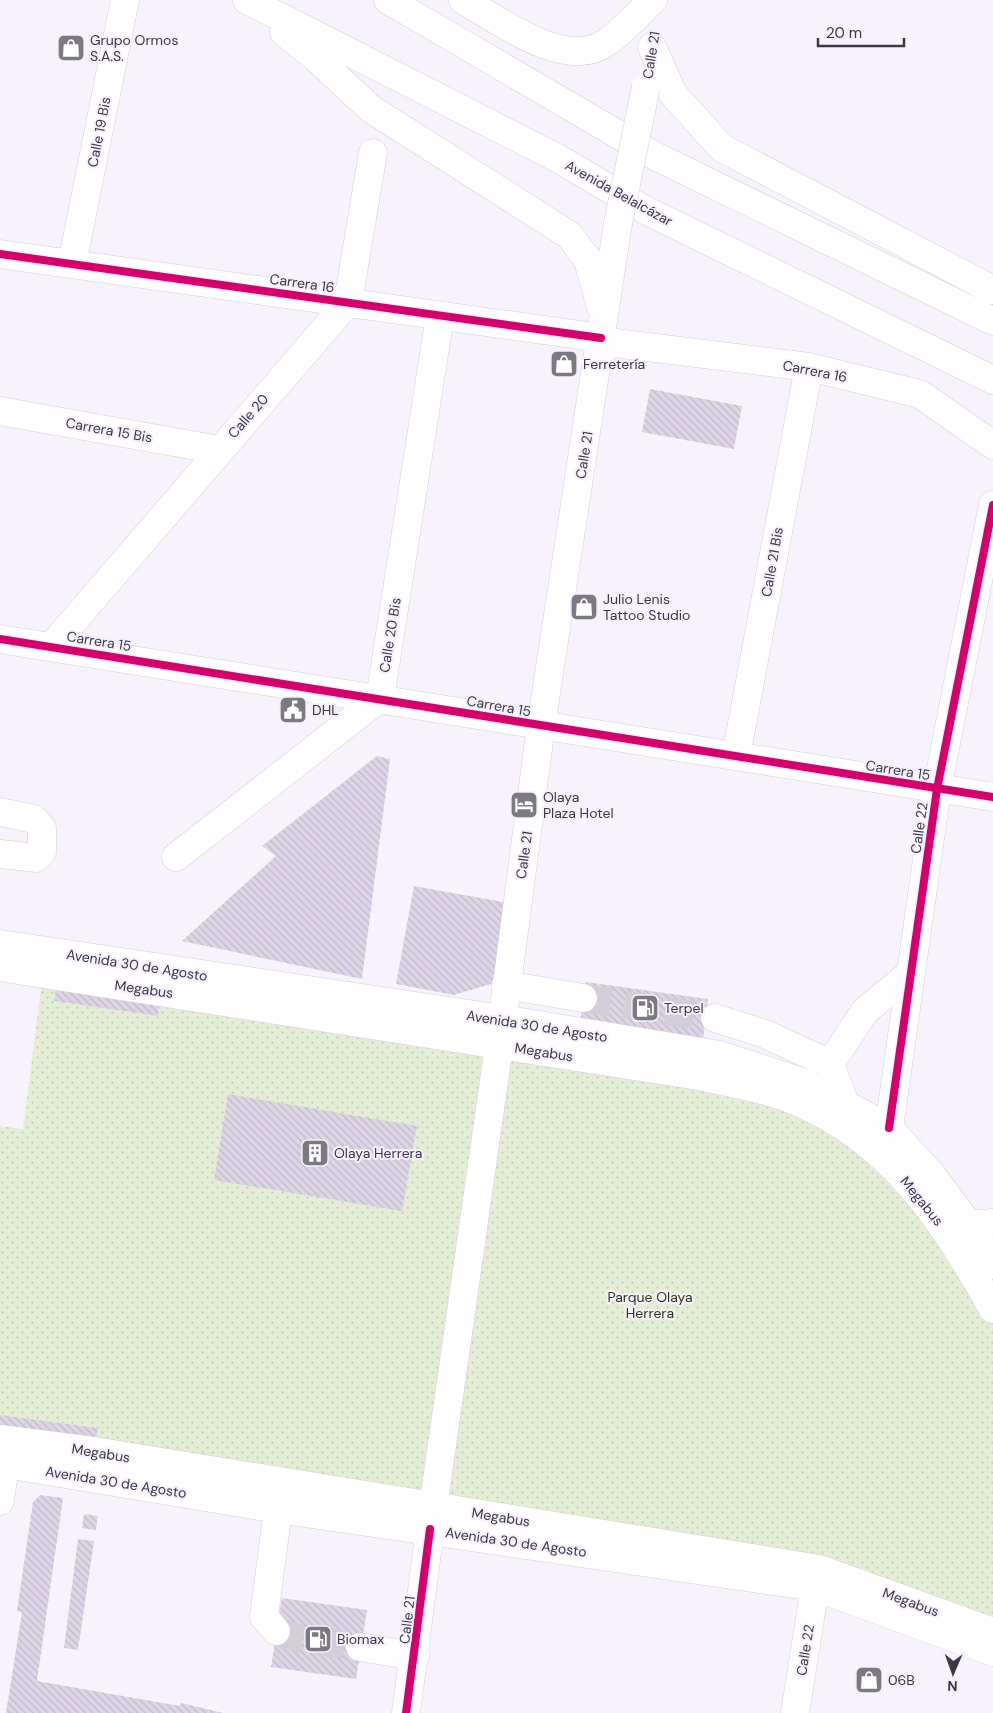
<svg xmlns="http://www.w3.org/2000/svg" width="993" height="1713" font-family="'DM Sans',sans-serif">
  <defs>
    <pattern id="park-dots" width="8" height="8" patternUnits="userSpaceOnUse" patternTransform="scale(1.25)"><rect width="8" height="8" fill="#e4eed5"/><path d="M2 2h.1M6 6h.1" fill="none" stroke="#c4cdb8" stroke-width="1.8" stroke-linecap="round"/></pattern>
    <pattern id="building-back-hatch" width="6" height="6" patternUnits="userSpaceOnUse" patternTransform="scale(1.25)"><rect width="6" height="6" fill="#ddd5e5"/><path d="M-1 5l2 2M0 0l6 6M5-1l2 2" fill="none" stroke="#bfb8c6"/></pattern>
  </defs>
  <rect width="100%" height="100%" fill="#f7f2fc"/>
  <path fill="url(#park-dots)" d="M43,973l15,3 -4,25 103,15 4,-25 538,85 157,59 137,174v323l-899,-181 3,-23 -97,-13v-289l23,3z"/>
  <path fill="url(#building-back-hatch)" d="M650,389l92,17 -8,43 -92,-17z
    M377,756l13,3 -28,220 -180,-38 94,-85 -14,-10z
    M414,886l94,17 -14,80 -40,12 -58,-11z
    M58,976l103,15 -3,25 -104,-15z
    M586,982l122,17 -5,40 -123,-17z
    M228,1094l189,32 -15,85 -188,-31z
    M0,1415l98,13 -4,23 -94,-12z
    M40,1495l23,3 -26,183 143,25 1,-3 42,10h-217l16,-101 -5,-1 16,-109z
    M84,1514l14,2 -2,14 -14,-2z
    M78,1539l16,2 -16,109 -14,-2z
    M282,1598l85,12 -11,69 -85,-12z"/>
  <g fill="none" stroke-linecap="round" stroke-linejoin="round">
    <path stroke="#d2cdd6" stroke-width="28" stroke-dasharray="28 14" stroke-linecap="butt" d="M583,998l123,19
      M276,1631l24,8 60,8"/>
    <defs>
      <path id="minor" d="M0,254l601,84
        M72,264l53,-264
        M599,354l9,-9 7,-2 194,24 111,27 73,51
        M0,411l219,39
        M0,639l993,158
        M52,646l296,-344 25,-149
        M736,756l73,-389
        M0,812l34,7 8,9v24l-6,6 -36,-4
        M176,857l204,-159 60,-382
        M0,967l699,109c33,7 68,13 99,26 96,41 146,121 195,207
        M506,985l77,13
        M715,1018l50,16 65,30 15,40
        M830,1064l35,-53 46,-38
        M889,1128l48,-339 56,-284
        M969,1225l24,-2
        M0,1439l94,12 725,118 174,63
        M0,1501l5,-37
        M276,1631l-12,-14 14,-108
        M360,1647l55,9
        M406,1713l24,-184
        M795,1713l20,-126"/>
      <path id="major" d="M247,0l312,159 86,51 348,170
        M388,0l267,156 338,165
        M463,0c38,21 103,72 144,42 17,-12 31,-28 46,-42
        M284,32l31,25 56,52 198,126 19,25 13,47
        M652,47l21,47 49,54 271,142
        M0,944l502,75 218,36 85,28 84,45 42,46 38,51 24,40
        M0,1463l278,46 537,78 178,65
        M430,1529l67,-469 44,-334 77,-503"/>
    </defs>
    <use href="#minor" stroke="#d4d0d8" stroke-width="29"/>
    <use href="#major" stroke="#d4d0d8" stroke-width="29"/>
    <use href="#minor" stroke="#fefdff" stroke-width="28"/>
    <use href="#major" stroke="#fefdff" stroke-width="28"/>
    <defs>
      <path id="major-bridge" d="M618,223l28,-136"/>
    </defs>
    <use href="#major-bridge" stroke="#d4d0d8" stroke-width="29" stroke-linecap="butt"/>
    <use href="#major-bridge" stroke="#fefdff" stroke-width="28"/>
    <defs>
      <path id="cycleway" d="M0,254l601,84
        M0,639l993,158
        M889,1128l48,-339 56,-284
        M406,1713l24,-184"/>
    </defs>
    <use href="#cycleway" stroke="#f6efff" stroke-width="11"/>
    <use href="#cycleway" stroke="#d6006c" stroke-width="8"/>
  </g>
  <defs>
    <symbol id="shop-square" viewBox="-11 -11 22 22"><rect x="-9" y="-9" width="18" height="18" rx="4" fill="#7d7982" stroke="#f6efff"/><path d="M-5-2.5h2.3a2.7 3.5 0 0 1 5.4 0H5L5.5 6h-11ZM-1.5-2.5h3a1.5 2.3 0 0 0-3 0Z" fill="#fff"/></symbol>
    <symbol id="civic-square" viewBox="-11 -11 22 22"><rect x="-9" y="-9" width="18" height="18" rx="4" fill="#7d7982" stroke="#f6efff"/><path d="M-.6-6.5H3V-4.5H.6V-3L4-1V1h2V6H-6V1h2V-1L-.6-3ZM-1.2 2.5V6h2.4V2.5Z" fill="#fff"/></symbol>
    <symbol id="hotel-square" viewBox="-11 -11 22 22"><rect x="-9" y="-9" width="18" height="18" rx="4" fill="#7d7982" stroke="#f6efff"/><path d="M-6-4.5h1.5V1H6V5H4.5V3h-9V5H-6ZM-4 0a1.8 1.8 0 1 1 3.6 0ZM.5 0V-2.5h3Q6-2.5 6 0Z" fill="#fff"/></symbol>
    <symbol id="fuel-square" viewBox="-11 -11 22 22"><rect x="-9" y="-9" width="18" height="18" rx="4" fill="#7d7982" stroke="#f6efff"/><path d="M-5.5-6h7V0h2V4h1.3V-2.5L3-4.5l.8-.8L6-3V5H2.5V1h-1V6h-7ZM-4.2-4.7v3.2H.2V-4.7Z" fill="#fff"/></symbol>
    <symbol id="building-square" viewBox="-11 -11 22 22"><rect x="-9" y="-9" width="18" height="18" rx="4" fill="#7d7982" stroke="#f6efff"/><path d="M-4-6H4V6H1V3H-1V6H-4ZM-2.5-4.3h1.7v1.8h-1.7ZM.8-4.3h1.7v1.8H.8ZM-2.5-1h1.7V.8h-1.7ZM.8-1h1.7V.8H.8Z" fill="#fff"/></symbol>
  </defs>
  <g fill-rule="evenodd">
    <use href="#shop-square" x="55" y="32" width="32" height="32"/>
    <use href="#shop-square" x="548" y="348" width="32" height="32"/>
    <use href="#shop-square" x="568" y="591" width="32" height="32"/>
    <use href="#civic-square" x="277" y="694" width="32" height="32"/>
    <use href="#hotel-square" x="508" y="789" width="32" height="32"/>
    <use href="#fuel-square" x="629" y="992" width="32" height="32"/>
    <use href="#building-square" x="299" y="1137" width="32" height="32"/>
    <use href="#fuel-square" x="302" y="1623" width="32" height="32"/>
    <use href="#shop-square" x="853" y="1664" width="32" height="32"/>
  </g>
  <g text-anchor="middle" dominant-baseline="central" stroke-width="4" stroke-linejoin="round" paint-order="stroke">
    <g font-size="14" fill="#3c3840" stroke="#f6efff" text-anchor="start">
      <text x="90" y="40">Grupo Ormos<tspan x="90" dy="16">S.A.S.</tspan></text>
      <text x="583" y="364">Ferretería</text>
      <text x="603" y="599">Julio Lenis<tspan x="603" dy="16">Tattoo Studio</tspan></text>
      <text x="312" y="710">DHL</text>
      <text x="543" y="797">Olaya<tspan x="543" dy="16">Plaza Hotel</tspan></text>
      <text x="664" y="1008">Terpel</text>
      <text x="334" y="1153">Olaya Herrera</text>
      <text x="337" y="1639">Biomax</text>
      <text x="888" y="1680">06B</text>
    </g>
    <g font-size="14" fill="#3c3840" stroke="#f6efff">
      <text transform="translate(651 55) rotate(-81)">Calle 21</text>
      <text transform="translate(99 132) rotate(-79)">Calle 19 Bis</text>
      <text transform="translate(619 193) rotate(29)">Avenida Belalcázar</text>
      <text transform="translate(302 283) rotate(8)">Carrera 16</text>
      <text transform="translate(815 371) rotate(11)">Carrera 16</text>
      <text transform="translate(248 416) rotate(-49)">Calle 20</text>
      <text transform="translate(109 430) rotate(10)">Carrera 15 Bis</text>
      <text transform="translate(584 455) rotate(-81)">Calle 21</text>
      <text transform="translate(772 562) rotate(-80)">Calle 21 Bis</text>
      <text transform="translate(390 635) rotate(-81)">Calle 20 Bis</text>
      <text transform="translate(99 641) rotate(9)">Carrera 15</text>
      <text transform="translate(499 706) rotate(10)">Carrera 15</text>
      <text transform="translate(898 770) rotate(9)">Carrera 15</text>
      <text transform="translate(919 828) rotate(-82)">Calle 22</text>
      <text transform="translate(524 855) rotate(-82)">Calle 21</text>
      <text transform="translate(137 965) rotate(9)">Avenida 30 de Agosto</text>
      <text transform="translate(144 989) rotate(8)">Megabus</text>
      <text transform="translate(537 1026) rotate(9)">Avenida 30 de Agosto</text>
      <text transform="translate(544 1052) rotate(9)">Megabus</text>
      <text transform="translate(922 1201) rotate(51)">Megabus</text>
      <text transform="translate(101 1453) rotate(9)">Megabus</text>
      <text transform="translate(116 1482) rotate(9)">Avenida 30 de Agosto</text>
      <text transform="translate(501 1517) rotate(9)">Megabus</text>
      <text transform="translate(516 1542) rotate(8)">Avenida 30 de Agosto</text>
      <text transform="translate(911 1602) rotate(20)">Megabus</text>
      <text transform="translate(407 1620) rotate(-83)">Calle 21</text>
      <text transform="translate(805 1650) rotate(-81)">Calle 22</text>
    </g>
    <g font-size="14" fill="#2b390c" stroke="#f6efff">
      <text x="650" y="1297">Parque Olaya<tspan x="650" dy="16">Herrera</tspan></text>
    </g>
  </g>
  <g transform="translate(953 1673) rotate(182)" stroke="#f6efff" stroke-width="4" paint-order="stroke">
  <path d="M0-4L9 19L0 12L-9 19Z" fill="#3c3840"/>
  <text y="-8" font-size="14" font-weight="bold" text-anchor="middle" fill="#3c3840">N</text>
  </g>
  <path d="M818 38v8h86v-8" fill="none" stroke="#3c3840" stroke-width="2.5"/>
  <text x="826" y="38" font-size="15" fill="#3c3840" stroke="#f6efff" stroke-width="4" paint-order="stroke">20 m</text>
</svg>
